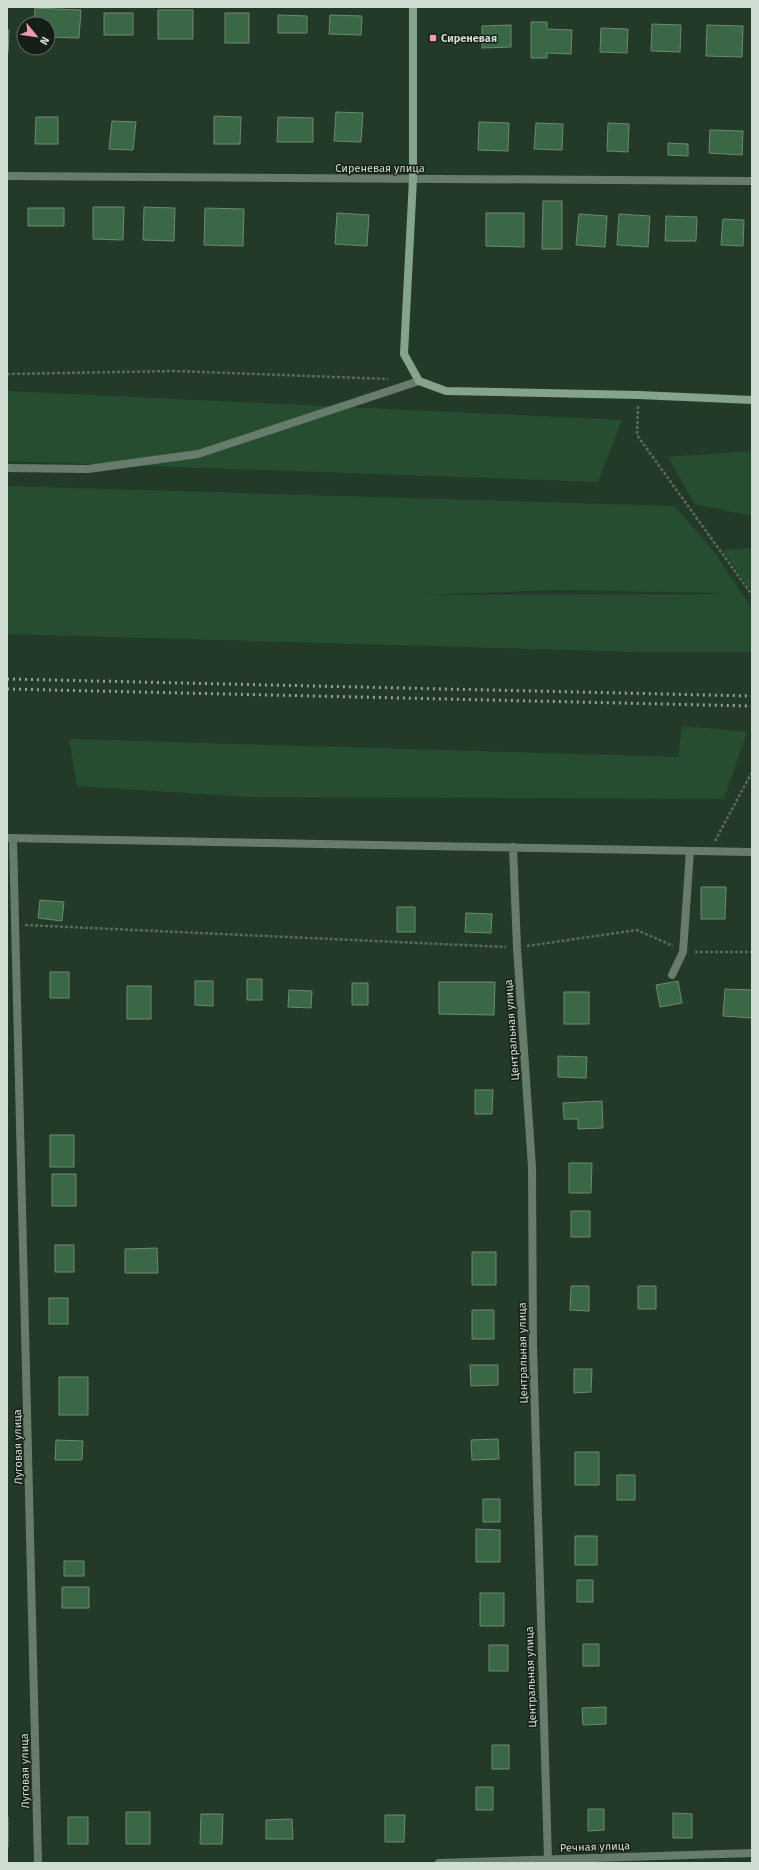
<svg xmlns="http://www.w3.org/2000/svg" width="759" height="1870" font-family="'Fira Sans',sans-serif">
  <rect width="100%" height="100%" fill="#243a29"/>
  <path fill="#264d30" fill-rule="evenodd" d="M7,391l615,29 -24,62 -591,-21z
    M752,451v65l-57,-12 -27,-47z
    M7,486l668,20 38,44 39,59v43h-111l-634,-18zM561,590l159,3v1l-304,1z
    M752,548v44l-30,-42z
    M682,726l65,6 -23,67 -474,-2 -173,-11 -8,-47 609,18z"/>
  <path fill="#3a6846" stroke="#6e8773" d="M35,8l46,2 -2,28 -31,-1v-13h-14z
    M158,10h35v29h-35z
    M104,13h29v22h-29z
    M225,13h24v30h-24z
    M278,15l29,1v17h-29z
    M330,15l32,1 -1,19 -32,-1z
    M531,22h16v7l25,1 -1,24 -24,-1v5h-16z
    M652,24l29,1 -1,27 -29,-1z
    M511,25v22l-29,1v-22z
    M707,25l36,1 -1,31 -36,-1z
    M601,28l27,1 -1,24 -27,-1z
    M7,30h2l-1,23h-1z
    M336,112l27,1 -2,29 -27,-1z
    M214,116l27,1 -1,27h-26z
    M36,117h22v27h-23z
    M278,117l35,1v24h-36z
    M112,121l24,1 -3,28 -24,-1z
    M479,122l30,1 -1,28 -30,-1z
    M536,123l27,1 -1,26 -28,-1z
    M608,123l21,1 -1,28 -21,-1z
    M710,130l33,1 -1,24 -33,-2z
    M668,143l20,1v12l-20,-1z
    M543,201h19v48h-20z
    M93,207h31l-1,33 -30,-1z
    M144,207l31,1 -1,33 -31,-1z
    M28,208h36v18h-36z
    M205,208l39,1 -1,37 -39,-1z
    M337,213l32,2 -2,31 -32,-2z
    M486,213h38v34l-38,-1z
    M579,214l28,2 -2,31 -29,-2z
    M619,214l31,2 -2,31 -31,-2z
    M666,216l31,1 -1,24h-31z
    M723,219l21,1 -1,26 -22,-1z
    M701,887h25l-1,32h-24z
    M40,900l24,2 -2,19 -24,-3z
    M397,907h18v25h-18z
    M466,913l26,1 -1,19 -26,-1z
    M50,972h19v26h-19z
    M247,979h15v21h-15z
    M195,981h18v25l-18,-1z
    M678,981l4,22 -22,4 -4,-22z
    M439,982h56l-1,33 -55,-1z
    M352,983h16v22h-16z
    M127,986h24v33h-24z
    M725,989l27,1v28l-29,-2z
    M289,990l23,1 -1,17 -23,-1z
    M564,992h25v32h-25z
    M558,1056l29,1 -1,21 -28,-1z
    M475,1090h18l-1,24h-17z
    M602,1101l1,27 -25,1v-10h-14l-1,-16z
    M50,1135h24v32h-24z
    M569,1163h23l-1,30h-22z
    M52,1174h24v32h-24z
    M571,1211h19v26h-19z
    M55,1245h19v27h-19z
    M157,1248l1,25h-33v-24z
    M472,1252h24v33h-24z
    M571,1286h18v25l-19,-1z
    M638,1286h18v23h-18z
    M49,1298h19v26h-19z
    M472,1310h22v29h-22z
    M470,1365h28v20l-27,1z
    M574,1369h18l-1,23 -17,1z
    M59,1377h29v38h-29z
    M498,1439l1,20 -27,1 -1,-20z
    M56,1440l27,1 -1,19h-27z
    M575,1452h24v33h-24z
    M617,1475h18v25h-18z
    M483,1499h17v23h-17z
    M476,1529l24,1v32h-24z
    M575,1536h22v29h-22z
    M64,1561h20v15h-20z
    M577,1580h16v22h-16z
    M62,1587h27v21h-27z
    M480,1593h24v33h-24z
    M583,1644h16v22h-16z
    M489,1645h19v26h-19z
    M606,1707v17l-23,1 -1,-17z
    M492,1745h17v24h-17z
    M476,1787h17v23h-17z
    M588,1809h16v21l-16,1z
    M126,1812h24v32h-24z
    M673,1813l19,1v24h-19z
    M201,1814h22l-1,30h-22z
    M385,1815h20l-1,27h-19z
    M7,1817h1v30h-1z
    M68,1817h20v27h-20z
    M292,1819l1,20h-27v-19z"/>
  <g fill="none" stroke-linecap="round" stroke-linejoin="round">
    <path stroke="#586b5c" stroke-width="2.5" stroke-dasharray="3 2" stroke-linecap="butt" d="M7,374l169,-3 212,8
      M638,406l-1,29 115,160
      M715,841l37,-69
      M25,925l481,22
      M527,946l110,-16 36,16
      M695,952h57"/>
    <path stroke="#687c6c" stroke-width="8" d="M7,468l81,1 110,-15 221,-73
      M672,975l11,-23 7,-101"/>
    <path stroke="#687c6c" stroke-width="8" d="M7,176l745,5
      M7,838l745,14
      M13,838l25,1025
      M513,847l4,101 15,219 1,178 15,515
      M439,1863l313,-10"/>
    <path stroke="#85a48b" stroke-width="8" d="M413,7v172l-9,175 15,27 27,10 193,4 113,5"/>
    <path stroke="#92a295" stroke-width="3" stroke-dasharray="2 4" stroke-linecap="butt" d="M7,679l745,17
      M7,689l745,17"/>
  </g>
  <rect fill="#f19ab3" stroke="#151e17" stroke-width="1.5" x="429" y="34" width="8" height="8" rx="2"/>
  <g text-anchor="middle" dominant-baseline="central" stroke-width="3" stroke-linejoin="round" paint-order="stroke">
    <g font-size="11" font-weight="bold" fill="#d0ddd2" stroke="#151e17" text-anchor="start">
      <text x="441" y="38">Сиреневая</text>
    </g>
    <g font-size="11" fill="#d0ddd2" stroke="#151e17">
      <text x="380" y="168">Сиреневая улица</text>
      <text transform="translate(512 1030) rotate(-94)">Центральная улица</text>
      <text transform="translate(523 1353) rotate(-91)">Центральная улица</text>
      <text transform="translate(18 1447) rotate(-91)">Луговая улица</text>
      <text transform="translate(531 1677) rotate(-92)">Центральная улица</text>
      <text transform="translate(25 1771) rotate(-91)">Луговая улица</text>
      <text transform="translate(595 1847) rotate(-2)">Речная улица</text>
    </g>
  </g>
  <rect width="759" height="1870" fill="none" stroke="#d0ddd2" stroke-width="16"/>
  <g transform="translate(36 36) rotate(119)"><circle r="19" fill="#151e17" stroke="#606a62"/>
  <path d="M0-3L7 15L0 10L-7 15Z" fill="#f19ab3"/>
  <text y="-6" font-size="11" font-weight="bold" text-anchor="middle" fill="#d0ddd2">N</text>
  </g>
</svg>
